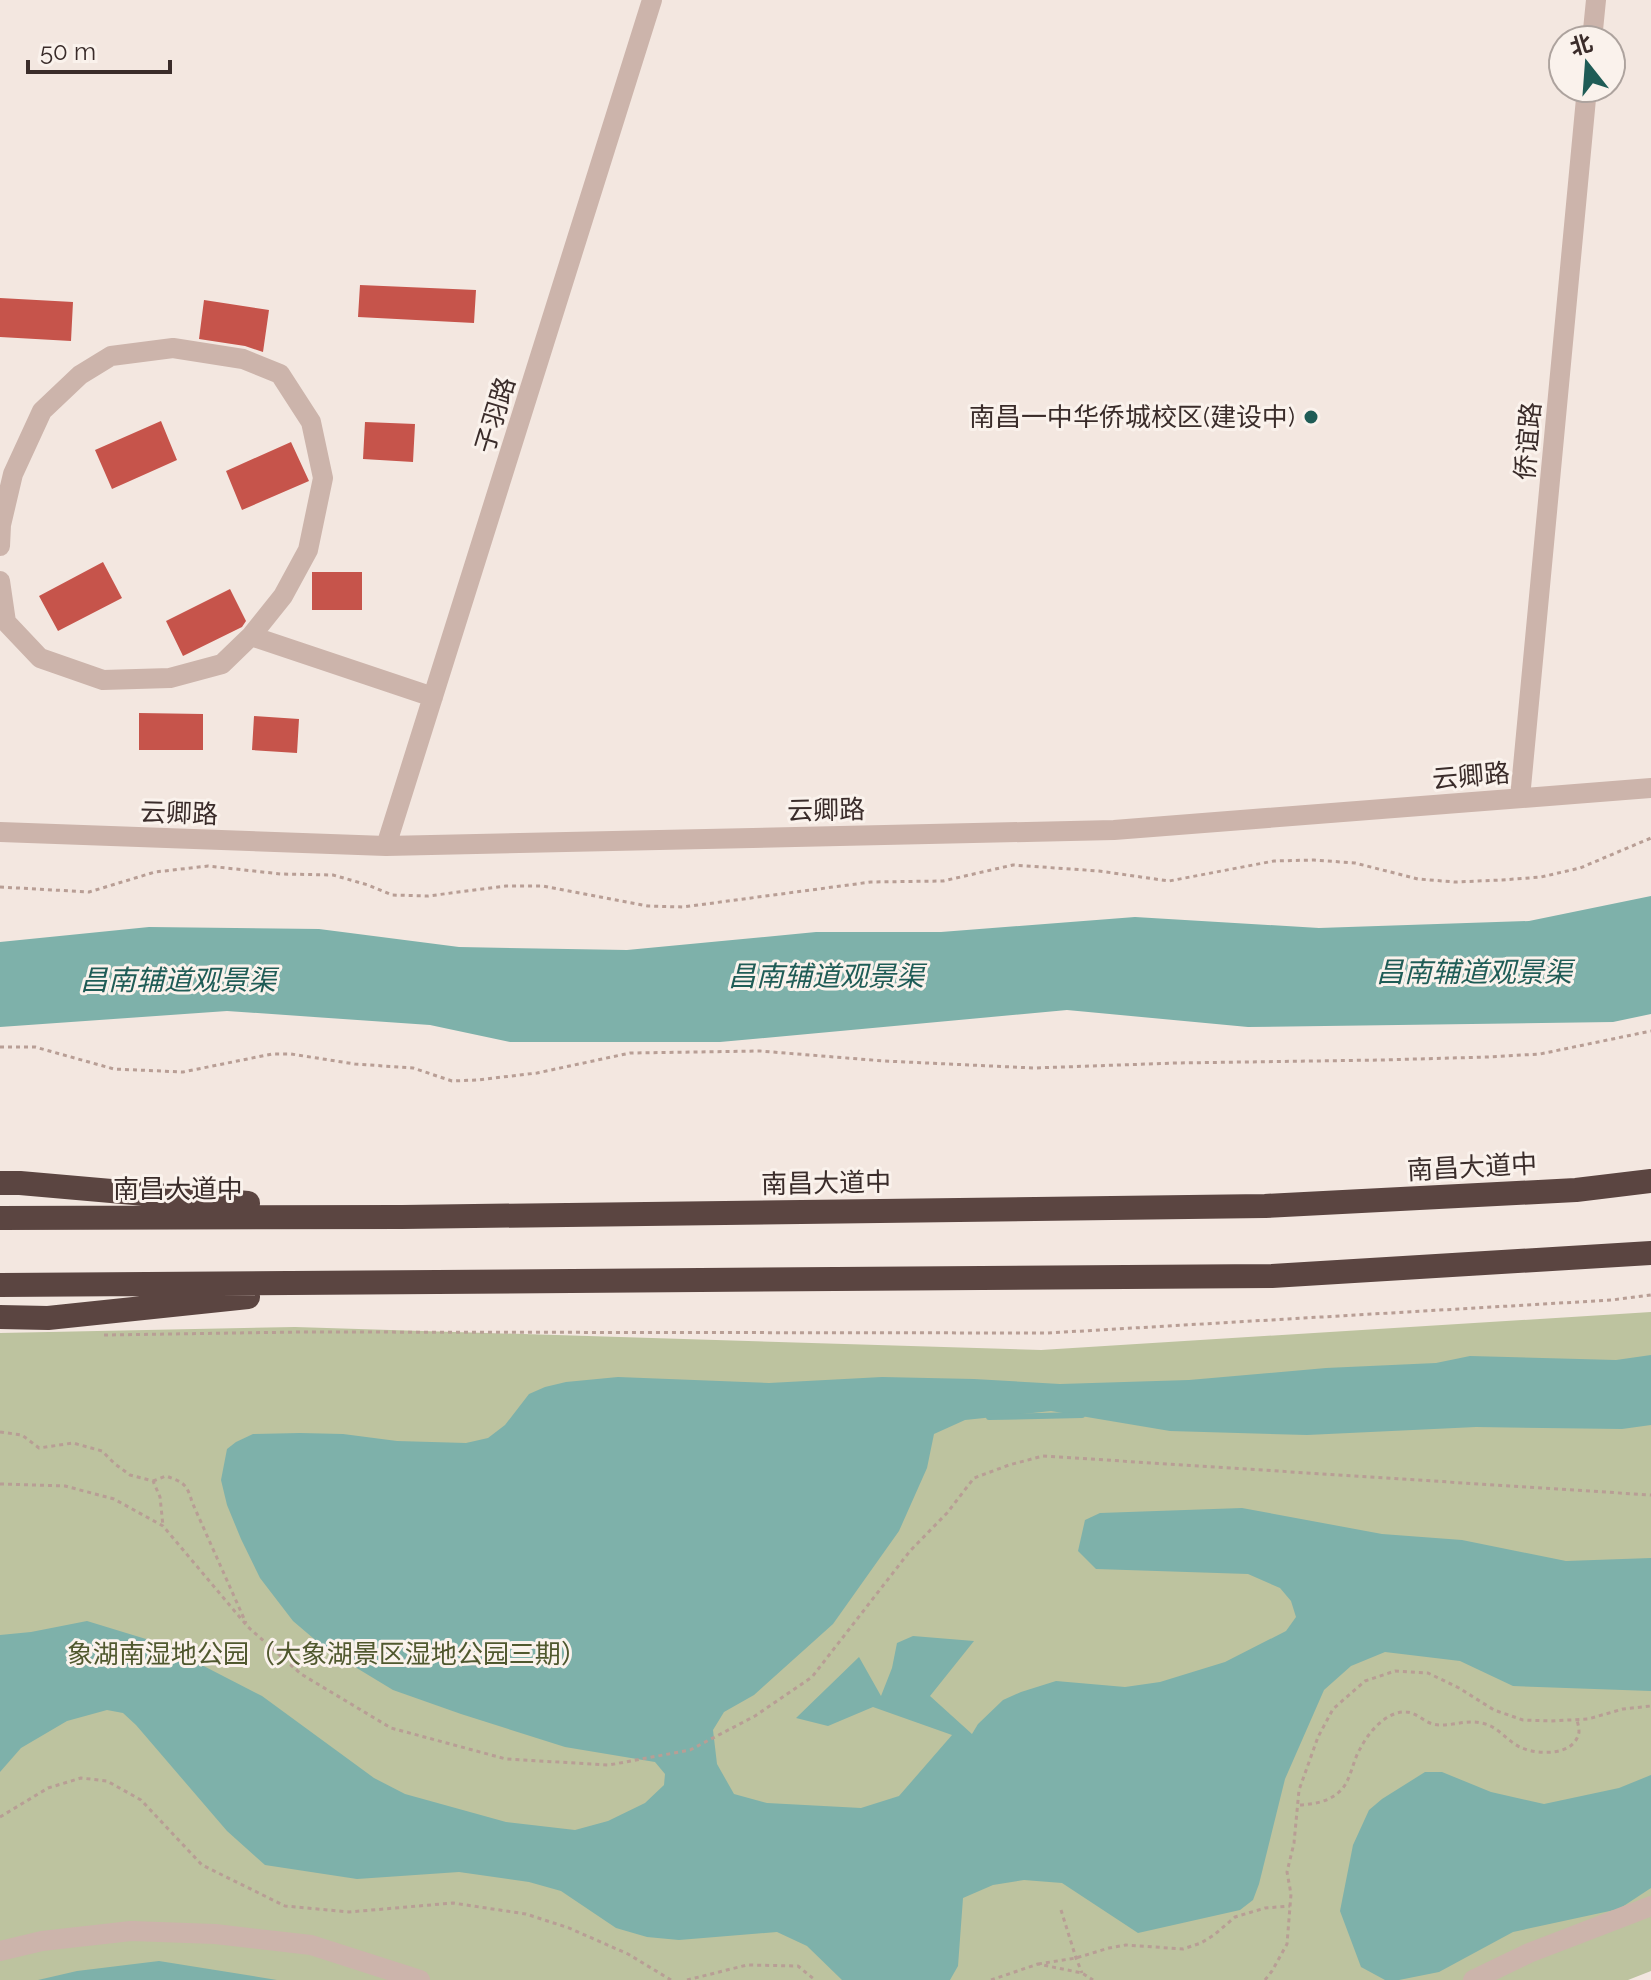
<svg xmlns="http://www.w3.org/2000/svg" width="1651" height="1980" font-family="Raleway,'Noto Sans SC',sans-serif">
  <rect width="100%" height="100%" fill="#f3e7e0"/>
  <path fill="#bdc39f" d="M1651,1312v659l-23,9h-1628v-647l295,-6 746,23z"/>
  <path fill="#7eb1aa" d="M1651,896v118l-38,8 -365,5 -181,-17 -347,32h-210l-80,-17 -203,-14 -227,16v-85l149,-15 170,2 140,18 168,3 189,-18h125l194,-15 184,11 210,-7z
    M1651,1355v70l-29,4 -146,-2 -169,8 -137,-4 -119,-20 -86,9 -31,14 -7,34 -28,63 -66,93 -79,71 -30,17 -11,18 4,34 17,30 33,9 94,5 38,-12 53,-61 -79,-28 -45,19 -32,-8 63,-61 22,39 11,-28 5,-25 16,-7 61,5 -44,55 42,38 6,-10 25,-24 18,-8 35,-11 69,6 35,-5 65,-20 61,-31 10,-14 -5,-16 -11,-13 -32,-14 -152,-5 -18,-18 7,-31 15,-7 142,-5 140,26 80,6 104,21 85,-3v133l-138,-5 -53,-25 -75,-9 -34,14 -27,24 -39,89 -26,105 -6,16 -13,10 -102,23 -76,-50 -38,-3 -31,5 -30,13 -5,68 -8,14h-108l-35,-34 -30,-14 -98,8 -32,-3 -31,-9 -55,-37 -32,-9 -70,-10 -102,7 -92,-14 -38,-34 -91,-106 -13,-12 -16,-3 -40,11 -46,27 -21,24v-137l31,-3 56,-11 72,22 103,53 112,82 31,16 101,28 69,8 33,-9 37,-18 19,-18 1,-11 -10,-12 -90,-15 -104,-33 -68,-24 -66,-40 -34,-29 -33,-43 -19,-39 -14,-34 -6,-25 6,-31 9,-7 17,-8 47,-1 43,1 54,7 69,2 22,-5 17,-13 24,-31 16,-7 21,-5 52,-5 151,6 113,-6 92,2 86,5 129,-4 137,-12 110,-5 34,-7 146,4z
    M1425,1772h17l49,20 53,12 75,-16 32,-13v113l-32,21 -106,23 -74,40 -40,8h-14l-24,-13 -21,-56 13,-66 16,-35 13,-11z
    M159,1961l118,19h-239l39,-9z"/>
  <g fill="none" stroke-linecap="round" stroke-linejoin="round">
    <path stroke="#7eb1aa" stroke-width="6" d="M989,1417l93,-2"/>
  </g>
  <path fill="#c6544b" d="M360,285l116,5 -2,33 -116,-6z
    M0,298l73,4 -2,39 -71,-4z
    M204,300l65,10 -6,42 -18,-6 -46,-7z
    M161,421l16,39 -65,29 -17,-39z
    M365,422l50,2 -2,38 -50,-3z
    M291,442l18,39 -67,29 -16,-39z
    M103,562l19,36 -64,33 -19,-35z
    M312,572h50v38h-50z
    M230,589l16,32 -4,6 -59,29 -17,-35z
    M139,713l64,1v36h-64z
    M254,716l45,3 -2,34 -45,-3z"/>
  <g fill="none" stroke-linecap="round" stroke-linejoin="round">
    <path stroke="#b89e95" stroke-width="3" stroke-dasharray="4 4" stroke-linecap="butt" d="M0,887l89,5 66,-20 53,-6 73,8 52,1 35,10 24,10 36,1 78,-10h37l105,20 35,1 188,-25 72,-1 70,-16 86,6 70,10 105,-20 40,-1 41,3 63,16 37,3 47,-2 39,-3 39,-9 71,-30
      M0,1047h35l79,22 69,3 89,-18h19l64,10 58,4 39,13 25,-1 60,-7 93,-20 130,-2 124,10 150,7 142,-5 206,-3 105,-3 53,-3 111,-23
      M104,1335l197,-3 747,1 564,-33 39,-5
      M0,1432l22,3 17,13 34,-5 29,8 13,13 15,11 23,6 7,16 3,29
      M153,1481l13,-5c17,6 21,8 26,26l54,121
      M0,1484l65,2 49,13 49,27 85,101 53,47 90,54 115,31 103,6 81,-15 65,-34 57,-39 98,-126 37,-38 27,-35 35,-13 34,-9 608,39
      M1300,1805c14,-1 28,-3 39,-13 12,-10 13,-30 21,-43 8,-16 26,-38 46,-37 10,0 18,10 27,12 16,4 31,-5 48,-1 18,3 26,19 41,25 17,7 53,8 57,-16 0,-4 -1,-8 -2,-12
      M0,1817l48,-29 33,-10 26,3 34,19 61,65 83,41 64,6 104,-9 73,11 43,14 59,26 43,26
      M1061,1910l15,48 6,15
      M1038,1964l38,-6 33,-10 17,-3 57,4 18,-6 13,-8 21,-18 30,-9 25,-2
      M687,1980l60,-15 51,1 17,14
      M991,1980l47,-16 44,9 11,7
      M1265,1980l7,-9 15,-27 4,-50 -4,-22 7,-29 5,-53 19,-53 15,-28 32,-28 30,-10 33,2 31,15 35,22 29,10 28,1 37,-2 35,-10 28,-3"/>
    <path stroke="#ccb4ab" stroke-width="20" d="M1592,40l4,-40
      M0,546l1,-21 12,-51 29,-63 38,-36 31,-19 62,-8 70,11 37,15 31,48 12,56 -15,72 -25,46 -32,40 -29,28 -52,14 -67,2 -63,-22 -34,-36 -6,-41
      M251,636l182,61
      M1520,798l67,-710
      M0,832l386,14 728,-16 537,-42
      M386,846l266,-846
      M0,1951l42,-10 89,-10 84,3 96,11 109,35
      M1473,1980l56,-27 122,-47"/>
    <path stroke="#5b4541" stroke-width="24" d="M0,1183h20l228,20
      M0,1218l402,-1 863,-11 311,-16 75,-9
      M0,1285l1272,-9 379,-23
      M0,1317l48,1 200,-21"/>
  </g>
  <circle fill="#1f5c56" stroke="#faf2ec" stroke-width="3" cx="1311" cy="417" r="8"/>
  <g text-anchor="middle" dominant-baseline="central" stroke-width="6" stroke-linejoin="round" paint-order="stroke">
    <g font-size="26" fill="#3a2c2a" stroke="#faf2ec">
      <text transform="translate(495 415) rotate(-73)">子羽路</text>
      <text transform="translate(1528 441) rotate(-85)">侨谊路</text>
      <text transform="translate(1471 776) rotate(-5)">云卿路</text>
      <text transform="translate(826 810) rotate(-1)">云卿路</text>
      <text transform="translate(179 813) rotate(2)">云卿路</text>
      <text transform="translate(1472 1167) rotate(-3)">南昌大道中</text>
      <text transform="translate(826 1183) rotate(-1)">南昌大道中</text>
      <text x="178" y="1189">南昌大道中</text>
    </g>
    <g font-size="26" fill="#3a2c2a" stroke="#faf2ec" text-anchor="end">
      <text x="1295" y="417">南昌一中华侨城校区(建设中)</text>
    </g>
    <g font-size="26" fill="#50582e" stroke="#faf2ec">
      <text x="327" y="1654">象湖南湿地公园（大象湖景区湿地公园三期）</text>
    </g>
    <g font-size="28" font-style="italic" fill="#1f5c56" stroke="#faf2ec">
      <text x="1474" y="972">昌南辅道观景渠</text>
      <text x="826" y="976">昌南辅道观景渠</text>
      <text x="178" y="980">昌南辅道观景渠</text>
    </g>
  </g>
  <g transform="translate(1587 64) rotate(343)"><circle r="38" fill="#faf2ec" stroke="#ada39e" stroke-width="2"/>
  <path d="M0-6L14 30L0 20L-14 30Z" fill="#1f5c56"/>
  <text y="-12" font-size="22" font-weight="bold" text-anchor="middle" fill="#3a2c2a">北</text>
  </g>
  <path d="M28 60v12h142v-12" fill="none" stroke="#3a2c2a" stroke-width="4"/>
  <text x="40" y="60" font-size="24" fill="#3a2c2a" stroke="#faf2ec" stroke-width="6" paint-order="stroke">50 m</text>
</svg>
